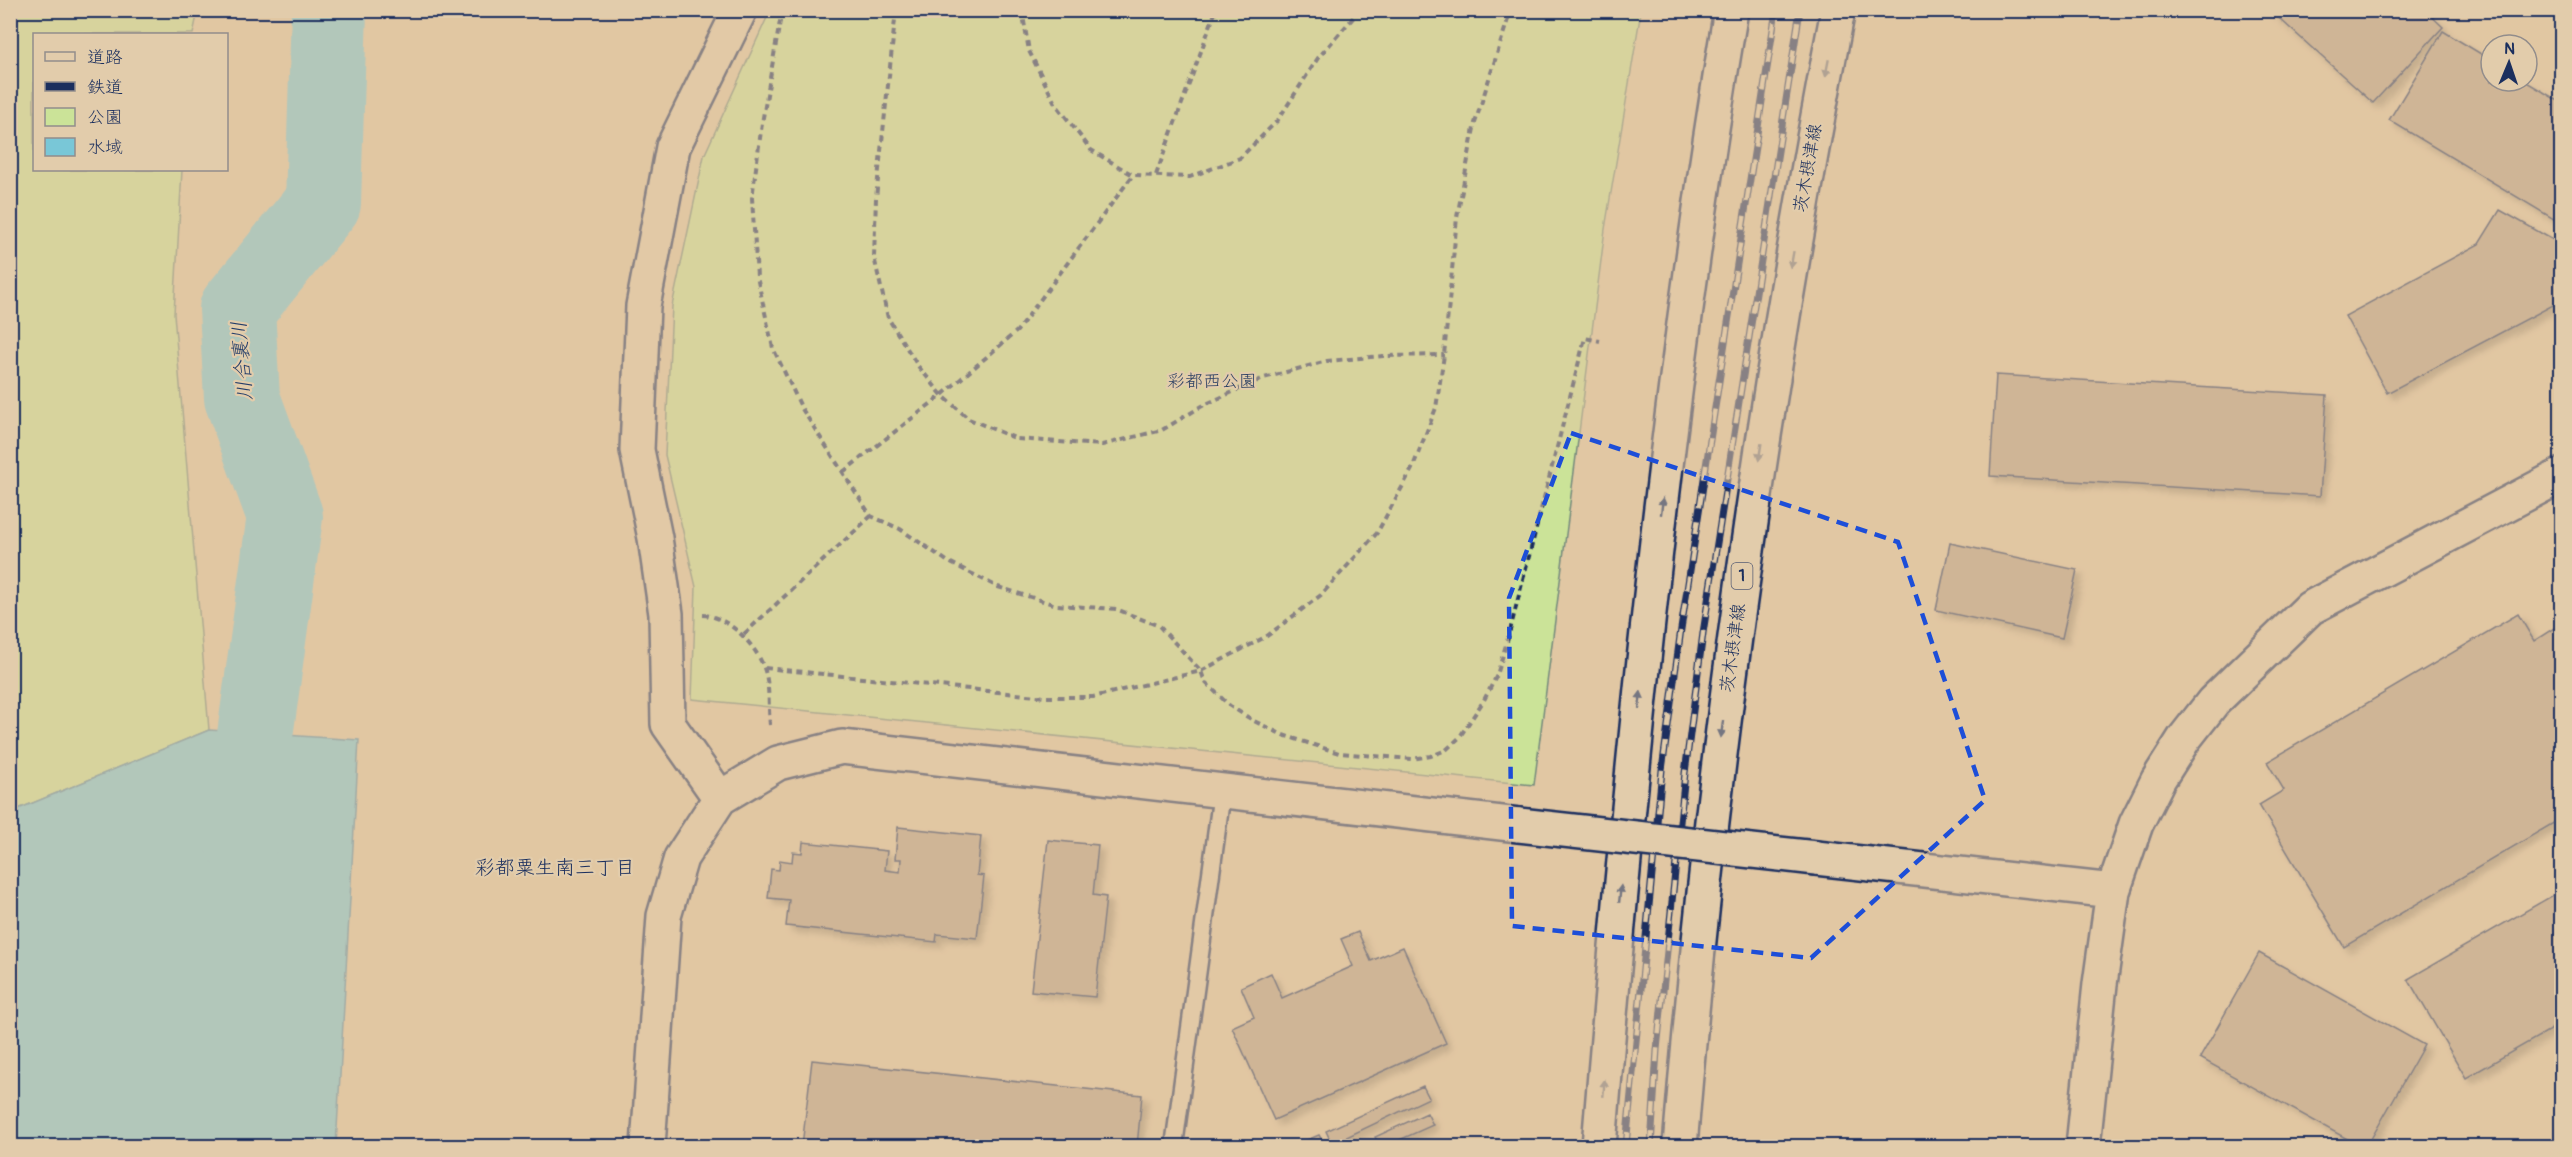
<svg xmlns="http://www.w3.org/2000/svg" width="2572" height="1157" font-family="Pangolin,'Klee One',sans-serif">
  <defs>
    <filter id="shadow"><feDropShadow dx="5.5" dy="5.5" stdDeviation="3" flood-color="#0004"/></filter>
  </defs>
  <rect width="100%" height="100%" fill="#e1c7a3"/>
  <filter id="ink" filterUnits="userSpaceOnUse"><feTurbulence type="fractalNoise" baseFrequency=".0167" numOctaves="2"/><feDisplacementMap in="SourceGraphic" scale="12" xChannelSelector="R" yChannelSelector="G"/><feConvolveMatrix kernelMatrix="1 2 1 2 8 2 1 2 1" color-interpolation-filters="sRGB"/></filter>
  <g filter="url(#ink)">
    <path fill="#cbe398" stroke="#73897b" stroke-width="1.5" d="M11,10l187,1 -5,23h-159v136h148l-8,144 35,416 -198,82z
      M770,11h871l-36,218 -71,556 -842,-86 4,-112 -31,-132 7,-149 32,-150z"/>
    <path fill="#79c7d7" stroke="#538aa7" stroke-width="1.5" d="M209,730l150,10 -23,406h-325v-334z"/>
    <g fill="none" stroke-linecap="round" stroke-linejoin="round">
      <path stroke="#79c7d7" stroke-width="76" d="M241,838l44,-322 -43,-118 -5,-89 86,-106 6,-193"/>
    </g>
    <path fill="#b9a087" stroke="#1b2f5e" stroke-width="1.5" filter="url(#shadow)" d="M2270,10h155l18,17 -70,76z
      M2443,31l48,29v21h34l37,22v121l-173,-104z
      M2500,210l62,35v53l-3,4 -172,91 -42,-77 134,-72z
      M1996,375l331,20 -7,101 -330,-20z
      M1950,543l127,27 -15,68 -126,-28z
      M2518,614l16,27 20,-13 8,13v177l-218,129 -85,-142 25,-15 -17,-28z
      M898,827l83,9 -4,39 7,1 -7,62 -40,-4 -1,8 -150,-16 3,-26 -21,-2 3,-29 8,1 1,-10 12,2 1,-10 9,1 1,-11 84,9 -2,19 15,2 1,-13h-6z
      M1048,840l50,5 -5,50 13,2 -11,100 -64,-6z
      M2562,890v133l-96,55 -58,-99z
      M1358,932l13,29 32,-14 43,96 -172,77 -42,-93 22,-10 -13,-30 30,-14 11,25 71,-32 -12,-27z
      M2259,953l165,92 -57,101h-7l-160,-88z
      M812,1060l330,35 -5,51h-335z
      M1423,1086l6,12 -97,46 -6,-13z
      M1427,1113l6,12 -47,21h-6l-5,-9z
      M1319,1135l6,10 -32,1z"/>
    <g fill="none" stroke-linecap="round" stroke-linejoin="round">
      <defs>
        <path id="lane" d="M1174,1146l48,-354"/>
        <path id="street" d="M720,798l-52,-74 -2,-110 -11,-76 -18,-88 6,-144 30,-159 67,-137"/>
        <path id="secondary" d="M1816,858l297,33
          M648,1146l16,-230 17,-58 39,-60 58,-35 64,-16 677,78
          M2083,1146l17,-162 13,-93 23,-67 22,-44 26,-41 29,-37 97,-94 252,-133"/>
        <path id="primary" d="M1599,1146c31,-379 69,-760 132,-1136
          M1680,1146c31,-381 85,-759 158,-1136"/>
      </defs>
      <use href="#lane" stroke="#1b2f5e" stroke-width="21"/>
      <use href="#street" stroke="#1b2f5e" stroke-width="38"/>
      <use href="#secondary" stroke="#1b2f5e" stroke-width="38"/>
      <use href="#primary" stroke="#1b2f5e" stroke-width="38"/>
      <path stroke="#1b2f5e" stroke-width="4" stroke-dasharray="6 4.5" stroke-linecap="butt" d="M782,10l-20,113 -10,75 5,79 16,71 29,61 69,107 29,13 47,32 51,26 58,18 60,4 43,17 42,45 4,11 25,24 24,15 29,14 56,18 73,6 19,-3 15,-6 13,-12 25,-38 13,-25 11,-37 77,-300 15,3
        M896,10l-20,188 -2,59 14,61 30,48 24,29 27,24 48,20 85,6 60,-15 42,-25 60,-27 63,-17 56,-5 61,-1
        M1022,10l7,41 26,52 36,47 42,25 57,2 50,-19 38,-38 40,-62 42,-48
        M1156,175l60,-165
        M843,472l99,-77 75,-64 116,-156
        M703,615c25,1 53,30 61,53 6,16 4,39 6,57
        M744,634l127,-118
        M765,668l281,29h47l108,-26 66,-35 54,-41 56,-62 35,-64 24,-61 8,-53 13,-138 18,-94 36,-113"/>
      <use href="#lane" stroke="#e2ccab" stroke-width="16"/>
      <use href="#street" stroke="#e2ccab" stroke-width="33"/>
      <use href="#secondary" stroke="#e2ccab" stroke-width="33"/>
      <use href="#primary" stroke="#e2ccab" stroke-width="33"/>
      <defs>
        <path id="rail" d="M1626,1146l36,-376 19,-141 95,-619
          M1651,1146l6,-96 28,-277 18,-140 97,-623"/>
      </defs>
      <use href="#rail" stroke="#1b2f5e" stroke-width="7"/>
      <use href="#rail" stroke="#e2ccab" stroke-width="4.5" stroke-dasharray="14" stroke-linecap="butt"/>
      <defs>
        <path id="secondary-bridge" d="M1519,825l297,33"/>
      </defs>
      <use href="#secondary-bridge" stroke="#1b2f5e" stroke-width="38" stroke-linecap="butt"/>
      <use href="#secondary-bridge" stroke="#e2ccab" stroke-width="33"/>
    </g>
    <defs><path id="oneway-solid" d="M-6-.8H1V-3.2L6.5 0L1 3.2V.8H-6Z" transform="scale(1.5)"/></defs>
    <g fill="#757681">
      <use href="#oneway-solid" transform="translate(1827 68) rotate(101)"/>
      <use href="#oneway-solid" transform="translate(1792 260) rotate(100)"/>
      <use href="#oneway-solid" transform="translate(1760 452) rotate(99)"/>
      <use href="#oneway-solid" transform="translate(1662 506) rotate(-83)"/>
      <use href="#oneway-solid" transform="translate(1640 700) rotate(-84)"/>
      <use href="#oneway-solid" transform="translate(1722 729) rotate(97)"/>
      <use href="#oneway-solid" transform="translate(1620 894) rotate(-84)"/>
      <use href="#oneway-solid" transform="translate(1604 1088) rotate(-85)"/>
    </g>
  </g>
  <path d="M0 0H2572V1157H0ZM1571,433l327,109 87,258 -174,158 -299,-32 -3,-328z" fill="#e1c7a3" fill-opacity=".55" fill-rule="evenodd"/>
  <path fill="none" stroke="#1d4ed8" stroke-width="4.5" stroke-dasharray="12 8" stroke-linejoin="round" d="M1571,433l327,109 87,258 -174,158 -299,-32 -3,-328z"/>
  <g text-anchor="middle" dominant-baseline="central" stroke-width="4.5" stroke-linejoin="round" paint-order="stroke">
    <rect fill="#e2ccab" stroke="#575e75" stroke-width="1.5" x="1731.5" y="563" width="21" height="26" rx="4.5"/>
    <g font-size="16" font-weight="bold" fill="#1b2f5e">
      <text x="1742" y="576">1</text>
    </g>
    <g font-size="18" fill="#1b2f5e" stroke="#e2ccab">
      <text transform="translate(1808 168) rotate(-80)">茨木摂津線</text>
      <text transform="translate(1733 648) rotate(-82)">茨木摂津線</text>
    </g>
    <g font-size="18" fill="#2d4164" stroke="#e2ccab">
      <text x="1212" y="381">彩都西公園</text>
    </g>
    <g font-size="20" font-style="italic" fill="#243e6a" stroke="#e2ccab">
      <text transform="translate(242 361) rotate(-95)">川合裏川</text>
    </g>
    <g font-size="20" fill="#1b2f5e" stroke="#e2ccab">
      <text x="555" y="867">彩都粟生南三丁目</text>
    </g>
  </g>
  <rect width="2572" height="1157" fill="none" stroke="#e2ccab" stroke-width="36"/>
  <rect x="18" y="18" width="2536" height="1121" fill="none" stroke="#1b2f5e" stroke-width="2" filter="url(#ink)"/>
  <rect x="33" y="33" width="195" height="138" fill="#e2ccab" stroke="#928d8c" stroke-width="1.5"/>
  <rect x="45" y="52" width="30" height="9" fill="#e2ccab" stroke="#928d8c" stroke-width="1.5"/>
  <text x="87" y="63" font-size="18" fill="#1b2f5e">道路</text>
  <rect x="45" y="82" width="30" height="9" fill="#1b2f5e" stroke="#928d8c" stroke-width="1.5"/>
  <text x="87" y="93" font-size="18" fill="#1b2f5e">鉄道</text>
  <rect x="45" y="108" width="30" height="18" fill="#cbe398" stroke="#928d8c" stroke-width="1.5"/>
  <text x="87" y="123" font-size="18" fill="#1b2f5e">公園</text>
  <rect x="45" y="138" width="30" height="18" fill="#79c7d7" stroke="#928d8c" stroke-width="1.5"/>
  <text x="87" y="153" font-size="18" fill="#1b2f5e">水域</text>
  <g transform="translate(2509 63) rotate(2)"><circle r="28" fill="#e2ccab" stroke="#928d8c" stroke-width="1.5"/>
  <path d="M0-4.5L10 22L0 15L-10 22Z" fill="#1b2f5e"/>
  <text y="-9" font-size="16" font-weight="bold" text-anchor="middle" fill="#1b2f5e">N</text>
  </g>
</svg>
